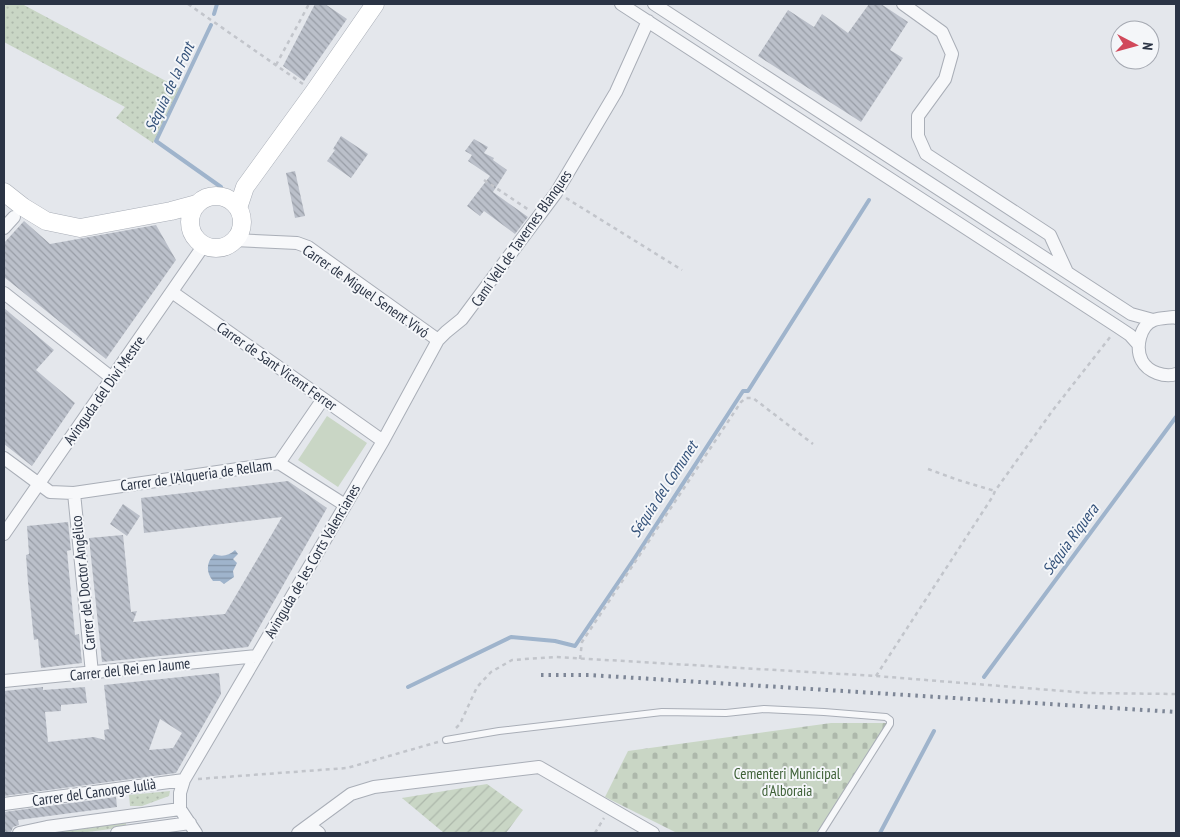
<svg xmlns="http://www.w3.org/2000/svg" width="1180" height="837" font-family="'PT Sans Narrow',sans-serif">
  <defs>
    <pattern id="grass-dots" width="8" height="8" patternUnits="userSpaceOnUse" patternTransform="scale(1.25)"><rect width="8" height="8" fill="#c9d6c5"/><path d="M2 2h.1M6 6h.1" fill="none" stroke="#adb8ab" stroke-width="1.8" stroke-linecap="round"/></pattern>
    <pattern id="cemetery-stones" width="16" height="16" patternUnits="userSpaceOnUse" patternTransform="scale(1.25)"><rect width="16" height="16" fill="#c9d6c5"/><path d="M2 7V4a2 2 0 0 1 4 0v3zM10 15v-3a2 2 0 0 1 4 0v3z" fill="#adb8ab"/></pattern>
    <pattern id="garden-furrows" width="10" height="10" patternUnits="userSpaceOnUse" patternTransform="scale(1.25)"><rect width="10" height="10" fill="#c9d6c5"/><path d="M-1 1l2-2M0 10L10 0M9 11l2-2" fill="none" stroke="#adb8ab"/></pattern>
    <pattern id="water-rules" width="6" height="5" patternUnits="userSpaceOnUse" patternTransform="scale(1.25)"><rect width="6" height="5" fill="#9fb4cc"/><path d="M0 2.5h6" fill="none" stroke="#8293a7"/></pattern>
    <pattern id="building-back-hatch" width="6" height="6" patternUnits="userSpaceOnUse" patternTransform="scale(1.25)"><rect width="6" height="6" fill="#bbc0ca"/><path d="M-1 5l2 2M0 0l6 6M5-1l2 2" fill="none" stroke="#989da6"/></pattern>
  </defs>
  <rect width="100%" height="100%" fill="#e4e7ec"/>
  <path fill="url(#grass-dots)" d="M4,4h18l157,84 -26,55 -37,-25 9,-11 -121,-65z
    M170,791l-1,5 -27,10h-12l-1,-11z
    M126,821v6l-46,6h-30l-1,-2z"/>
  <path fill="url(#cemetery-stones)" d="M831,723h56l-70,110h-140l-72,-36 23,-46z"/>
  <path fill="#c9d6c5" d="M327,416l40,27 -29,44 -40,-27z"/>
  <path fill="url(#garden-furrows)" d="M487,784l36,26 -17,23h-62l-42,-35z"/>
  <path fill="url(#water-rules)" d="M235,550l3,4 -5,5 4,4 -4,8 1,6 -10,7 -4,-3h-7c-7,-9 -7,-18 1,-27 7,3 15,2 21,-4z"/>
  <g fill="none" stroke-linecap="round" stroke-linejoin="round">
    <path stroke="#9fb4cc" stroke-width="4" d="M214,14l3,-10
      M211,25l-55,116 65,46
      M984,677l192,-260
      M408,687l103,-50 44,4 20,5 59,-87 109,-168h5l121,-191
      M880,833l54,-102"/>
  </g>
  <path fill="url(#building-back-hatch)" fill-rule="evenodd" d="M315,4h10l22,15 -43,62 -21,-15z
    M869,4h12l27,18 -18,28 13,8 -42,64 -103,-66 30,-46 26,17 8,-13 26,19z
    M341,136l27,18 -17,24 -24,-17 8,-11 -2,-1z
    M474,139l14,8 -4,6 10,5 -1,2 14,10 -14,22 35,25 -13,17 -31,-23 -4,5 -13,-10 23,-30 -22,-15 4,-6 -7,-4z
    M295,171l10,45 -10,2 -9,-45z
    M24,221l26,23 106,-19 20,35 -70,99 -102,-82v-34z
    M4,308l50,42 -18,20 39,33 -43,63 -28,-22z
    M288,481l39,27 -79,139 -146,15 -13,-124 34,-3 8,77 6,-1 -4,11 92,-8 57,-97 -138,16 -3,-35z
    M123,504l17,12 -13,20 -17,-12z
    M68,522l3,28 -4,1 8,84 4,-1 3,29 -41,5 -3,-29 -4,1 -6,-57 -2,-28 3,-1 -2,-28z
    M219,673l2,21 -45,79 -172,23v-105l39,-4v3l42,-3 2,16 -26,2v6l-16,1 3,30 46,-5 11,3 -1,-10 5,-1 -5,-44zM160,719l22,14 -9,15 -24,2z
    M116,797l1,10 -99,13 1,5 -6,2 -2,5 -7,1v-21z"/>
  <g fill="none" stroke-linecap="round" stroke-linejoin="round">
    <defs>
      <path id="lane" d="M446,740l53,-9 163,-19 64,1 38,-4 60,3 62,5 4,3v4l-69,109"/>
      <path id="street" d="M621,4l497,323 12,8 8,9
        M654,4l477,310 22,6
        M903,4l39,28 10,22 -7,25 -27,37v20l8,18 124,81 17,37
        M4,228l10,-11
        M234,240l63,3 11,4 130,93
        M172,292l211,149
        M4,293l108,85
        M1176,318l-2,-1c-6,1 -14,1 -20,3 -14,5 -19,28 -12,41 6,11 23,17 34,13
        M4,458l46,34 24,1 205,-30 66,42
        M279,463l44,-64
        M74,493l18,180
        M4,534l200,-289
        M4,681l253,-25
        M4,804l180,-24
        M309,825l10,8
        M19,833l28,-6 133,-18
        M117,833l73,-10
        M196,833l-16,-24v-16l4,-13 199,-339 55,-101 8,-8 16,-13 94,-126 60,-101 32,-71
        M298,833l53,-39 23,-7 165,-20 114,66"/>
      <path id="secondary" d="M4,192l19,15 23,14 34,7 91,-17 26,-7
        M190 222a26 26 0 1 1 52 0a26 26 0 1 1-52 0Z
        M238,208l7,-21 69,-95 61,-88"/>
    </defs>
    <use href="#lane" stroke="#a9aeb7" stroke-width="8"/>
    <use href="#street" stroke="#a9aeb7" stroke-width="14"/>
    <use href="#secondary" stroke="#a9aeb7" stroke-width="19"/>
    <path stroke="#c2c5cb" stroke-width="2.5" stroke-dasharray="4 4" stroke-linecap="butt" d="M188,4l115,80
      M276,65l33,-61
      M484,180l45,30
      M566,198l116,72
      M928,469l30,11 37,11
      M580,659l2,-17 159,-240 5,-4h7l60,46
      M876,676l117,-180 2,-5 58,-81 58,-74
      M456,728l4,-4 17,-37 14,-15 21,-12 44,-3 320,19 212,17 88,1
      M198,779l149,-11 91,-26
      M595,833l9,-15"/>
    <use href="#lane" stroke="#f7f8fa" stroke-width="6"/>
    <use href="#street" stroke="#f7f8fa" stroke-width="12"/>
    <use href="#secondary" stroke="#fff" stroke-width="18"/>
    <path stroke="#7d8696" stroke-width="4" stroke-dasharray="2.5 5" stroke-linecap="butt" d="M541,675h48l587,37"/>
  </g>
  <g text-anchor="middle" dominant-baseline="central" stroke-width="4" stroke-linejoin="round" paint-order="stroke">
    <g font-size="15" fill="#2b3445" stroke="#f4f6f9">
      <text transform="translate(521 238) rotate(-55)">Camí Vell de Tavernes Blanques</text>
      <text transform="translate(366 291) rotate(35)">Carrer de Miguel Senent Vivó</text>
      <text transform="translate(277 366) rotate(35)">Carrer de Sant Vicent Ferrer</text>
      <text transform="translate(104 390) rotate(-55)">Avinguda del Diví Mestre</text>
      <text transform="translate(196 475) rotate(-8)">Carrer de l'Alqueria de Rellam</text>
      <text transform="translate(312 561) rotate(-60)">Avinguda de les Corts Valencianes</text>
      <text transform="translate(83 583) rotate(-96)">Carrer del Doctor Angélico</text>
      <text transform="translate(130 669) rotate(-6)">Carrer del Rei en Jaume</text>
      <text transform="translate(94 792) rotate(-8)">Carrer del Canonge Julià</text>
    </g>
    <g font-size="15" fill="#3f6138" stroke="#f4f6f9">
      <text x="787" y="773">Cementeri Municipal<tspan x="787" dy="17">d'Alboraia</tspan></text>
    </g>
    <g font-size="16" font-style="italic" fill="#34527a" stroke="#f4f6f9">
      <text transform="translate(169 87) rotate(-65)">Séquia de la Font</text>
      <text transform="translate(663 489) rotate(-57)">Séquia del Comunet</text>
      <text transform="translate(1070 539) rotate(-54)">Séquia Riquera</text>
    </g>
  </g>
  <rect width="1180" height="837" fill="none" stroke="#2b3445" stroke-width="10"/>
  <g transform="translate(1135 45) rotate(96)"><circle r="24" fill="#f4f6f9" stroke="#a4a8b1"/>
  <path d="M0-4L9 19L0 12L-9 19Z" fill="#d1495b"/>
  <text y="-8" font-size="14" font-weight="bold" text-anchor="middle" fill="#2b3445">N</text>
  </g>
</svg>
